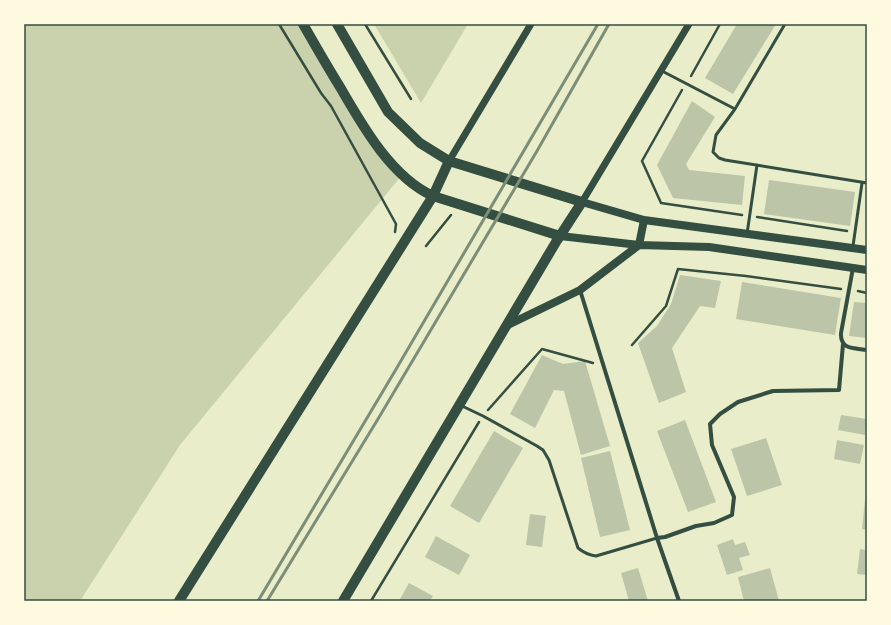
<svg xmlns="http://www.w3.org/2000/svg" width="891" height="625" font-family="'Source Sans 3',sans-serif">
  <rect width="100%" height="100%" fill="#e9edc9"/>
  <path fill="#cad2ad" d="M24,24h279l62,106 37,45 -222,270 -100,156h-56z
    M374,24h94l-47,79z"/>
  <path fill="#bcc5a7" d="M737,24h39l-43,70 -28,-16z
    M692,101l23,16 -29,47 3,6 56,6 -3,29 -69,-7 -16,-33z
    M769,180l86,12 -5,34 -86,-12z
    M680,275l41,6 -6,27 -15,-2 -28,42 14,44 -27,11 -21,-60 19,-17 14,-22z
    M742,282l99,16 -6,37 -99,-16z
    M854,302l13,1v35l-18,-2z
    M542,355l21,9 22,-3 25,85 -29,9 -17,-64 -10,-1 -19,38 -25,-14z
    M841,415l26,4 -2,16 -27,-5z
    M685,420l31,82 -28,10 -31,-81z
    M494,431l29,17 -44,75 -29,-17z
    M766,438l16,47 -35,11 -16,-47z
    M837,440l27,5 -4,19 -26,-5z
    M610,451l20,79 -30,7 -19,-79z
    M865,500h2v30l-5,-1z
    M530,514l16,2 -4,31 -16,-2z
    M436,536l34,19 -11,20 -34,-18z
    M733,539l2,6 10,-3 5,13 -11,3 4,12 -16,5 -10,-30z
    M860,549l7,1v25l-10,-1z
    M638,568l10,33h-19l-8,-28z
    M770,568l9,33h-35l-6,-24z
    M409,583l24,13 -3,5h-31z"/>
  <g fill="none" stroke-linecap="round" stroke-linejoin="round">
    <path stroke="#344e41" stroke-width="2.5" d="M279,24l42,69 10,13 65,118 -1,8
      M365,24l46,75
      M691,76l29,-52
      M682,90l-40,71 19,42 81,12
      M757,217l90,14
      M426,246l25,-31
      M858,291l9,2
      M632,345l34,-39 12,-37 68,7 95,13
      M488,410l54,-61 51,14
      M371,601l108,-179"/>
    <path stroke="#344e41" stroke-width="3" d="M785,24l-50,85 -19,26 -3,17 6,6 6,2 142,23
      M662,71l73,38
      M747,234l10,-69
      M853,246l9,-63
      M462,406l21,10 54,30 6,4 6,10 29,88c6,5 11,7 18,8l61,-18"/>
    <path stroke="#344e41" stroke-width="4" d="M853,268l-12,65c-1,17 13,15 26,17
      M580,290l77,248 22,63
      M657,538l8,-1 31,-11 18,-3 18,-8 2,-18 -22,-52 -2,-21 10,-10 18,-12 35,-11 66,-1 4,-46"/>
    <path stroke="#344e41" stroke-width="7" d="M449,161l82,-137
      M582,202l107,-178"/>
    <path stroke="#344e41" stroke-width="8" d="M582,202l62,18 223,30
      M560,236l79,9 70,2 158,23
      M508,325l72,-35 59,-45 5,-25"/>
    <path stroke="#344e41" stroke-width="10" d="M303,24c12,21 24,42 37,63 22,38 51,90 93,109l127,40
      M337,24l51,88 32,31 29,18 133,41 -26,40 -213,359
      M179,601l254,-405 16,-35"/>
    <path stroke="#7c8e77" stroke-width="3" d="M258,601l137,-230 203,-347
      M267,601l111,-182 159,-268 72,-127"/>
  </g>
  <rect width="891" height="625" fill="none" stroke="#fefae0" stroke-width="50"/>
  <rect x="25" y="25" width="841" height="575" fill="none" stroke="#344e41" stroke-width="1.5"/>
</svg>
